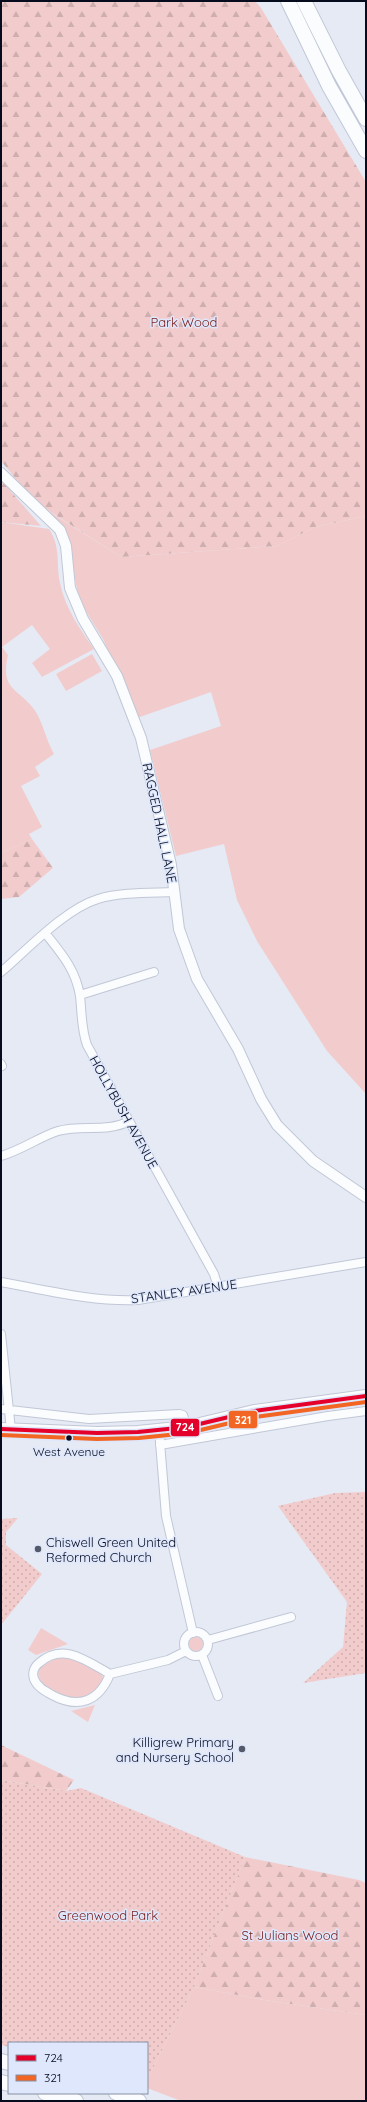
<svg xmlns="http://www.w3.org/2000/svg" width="367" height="2102" font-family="Quicksand,sans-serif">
  <defs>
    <pattern id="forest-firs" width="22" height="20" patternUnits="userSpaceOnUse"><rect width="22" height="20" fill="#f2cccc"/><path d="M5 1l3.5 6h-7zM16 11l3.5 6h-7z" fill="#ceaeaf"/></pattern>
    <pattern id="park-dots" width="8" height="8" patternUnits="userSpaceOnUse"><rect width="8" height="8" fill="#f2cccc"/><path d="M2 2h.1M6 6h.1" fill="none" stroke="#ceaeaf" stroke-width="1.8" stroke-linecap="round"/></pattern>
  </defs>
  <rect width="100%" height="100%" fill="#e5eaf5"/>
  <path fill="#f2cccc" d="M45,509l76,48 156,-11 38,-19 51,-11v578l-39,-43 -70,-110 -20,-41 -13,-56 -48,12 -26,-106 71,-24 -10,-34 -74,26 -34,-79 -24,-39 -13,-69z
    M1,522l48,7c12,18 7,34 11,54 5,25 20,46 34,66l-52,28 -10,-14 18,-14 -18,-24 -30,22 6,8c-8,35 10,33 26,54 9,13 12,31 20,45l-19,13 5,9 -19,10 21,41 -13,7 3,5 -31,14z
    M92,654l10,17 -36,20 -10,-17z
    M41,1628l27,16 -32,11 -8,-5z
    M189 1644a7 7 0 1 1 14 0a7 7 0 1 1-14 0Z
    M58,1657h13l29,15 4,7c-2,4 -5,10 -9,13 -17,15 -52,4 -57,-18l2,-7z
    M95,1705l-7,17 -17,-11z
    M194,1987l70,13 102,15v86h-185l-34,-13v-8z"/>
  <path fill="url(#forest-firs)" d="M1,1h254l6,7 105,174v334l-51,11 -38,19 -156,11 -86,-55 -34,-41z
    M1,480l40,46 -40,-4z
    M32,839l21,29 -34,29 -18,2v-46z
    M1,1745l73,35 -8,11 -65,-11z
    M245,1857l114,23 7,3v132l-102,-15 -70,-13z"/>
  <path fill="url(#park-dots)" d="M366,1492v181l-63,10 40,-36 4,-45 -69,-96 57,-13z
    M18,1518l-12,14v13l36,29 -41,51v-106z
    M1,1780l65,11 15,-3 164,69 -51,130 -47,93v-37h-138v4l-8,-2z"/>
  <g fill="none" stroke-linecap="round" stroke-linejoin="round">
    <defs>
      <path id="minor" d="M46,934c15,19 30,36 34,62 2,17 1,32 7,49l127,229 4,13
        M1,972c26,-22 64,-63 97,-73 23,-7 52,-6 76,-7
        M80,995l74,-23
        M1,1064l1,2
        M1,1156c21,-6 38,-19 57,-25 24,-7 49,2 71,-10
        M1,1282c45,8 91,20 137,18l228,-38
        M1,1334l10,96
        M1,1409l88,10 90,-5 4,1 4,12
        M159,1430l7,86 27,117
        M160,1445l168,-29 38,-5
        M184 1644a12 12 0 1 1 24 0a12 12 0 1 1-24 0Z
        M208,1640l83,-23
        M202,1655l16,41
        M110,1674c-11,28 -32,35 -58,21 -7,-4 -15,-8 -18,-16 -2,-6 0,-12 5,-16 24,-22 49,-1 71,11l58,-14 18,-9"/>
      <path id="tertiary" d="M1,473l59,57 6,16 4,42 13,31 34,57 24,62 30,127 8,64 18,50 41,70 23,50 16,26 36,36 53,36"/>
      <path id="secondary" d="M1,1429l96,4 41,-1 49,-5 67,-16 112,-15"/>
      <path id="trunk" d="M288,1l41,85 37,65
        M304,1l35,70 27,48
        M1,2061l8,2
        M1,2082l8,2
        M45,2093l31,8
        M116,2093l23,8"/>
    </defs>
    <use href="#minor" stroke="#c1c7d6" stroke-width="10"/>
    <use href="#tertiary" stroke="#c1c7d6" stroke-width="12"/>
    <use href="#secondary" stroke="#c1c7d6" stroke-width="14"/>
    <use href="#trunk" stroke="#c1c7d6" stroke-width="16"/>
    <use href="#minor" stroke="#fbfcfe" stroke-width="8"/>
    <use href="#tertiary" stroke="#fbfcfe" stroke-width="10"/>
    <use href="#secondary" stroke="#fbfcfe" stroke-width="12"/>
    <use href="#trunk" stroke="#fbfcfe" stroke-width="14"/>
    <defs>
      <path id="bus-1" d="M1,1429l96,4 41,-1 49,-5 67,-16 112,-15"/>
      <path id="bus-2" d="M1,1435l96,4 42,-1 49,-5 67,-16 111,-15"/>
    </defs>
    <use href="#bus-1" stroke="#dee7fc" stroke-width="7"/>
    <use href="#bus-2" stroke="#dee7fc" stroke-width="7"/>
    <use href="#bus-1" stroke="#e4002b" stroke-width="4"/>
    <use href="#bus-2" stroke="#f26522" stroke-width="4"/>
  </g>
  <circle fill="#060c1d" stroke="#dee7fc" stroke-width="1.5" cx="69" cy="1438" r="3.5"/>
  <g fill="#545a69" stroke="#dee7fc" stroke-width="1.5">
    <circle cx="38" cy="1549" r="4"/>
    <circle cx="242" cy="1749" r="4"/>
  </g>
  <g text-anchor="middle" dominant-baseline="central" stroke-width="3" stroke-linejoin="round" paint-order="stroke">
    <g font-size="12" fill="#060c1d" stroke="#dee7fc">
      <text x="69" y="1451">West Avenue</text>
    </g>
    <g font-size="13" fill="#7a1b19" stroke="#dee7fc">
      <text x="184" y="322">Park Wood</text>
      <text x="108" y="1915">Greenwood Park</text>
      <text x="290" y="1935">St Julians Wood</text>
    </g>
    <g font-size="13" fill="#060c1d" stroke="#dee7fc">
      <text transform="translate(160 823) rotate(78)">RAGGED HALL LANE</text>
      <text transform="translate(124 1112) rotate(61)">HOLLYBUSH AVENUE</text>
      <text transform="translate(184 1291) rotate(-8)">STANLEY AVENUE</text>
    </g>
    <g font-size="13" fill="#060c1d" stroke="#dee7fc" text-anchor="start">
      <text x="46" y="1542">Chiswell Green United<tspan x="46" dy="15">Reformed Church</tspan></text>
      <text x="234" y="1742" text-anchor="end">Killigrew Primary<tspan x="234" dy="15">and Nursery School</tspan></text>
    </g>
  </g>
  <g stroke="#dee7fc" stroke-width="1.5">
    <rect x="228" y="1410" width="30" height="19" rx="4" fill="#f26522"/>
    <rect x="170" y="1418" width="30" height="19" rx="4" fill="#e4002b"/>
  </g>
  <g font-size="11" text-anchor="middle" font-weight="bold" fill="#fff">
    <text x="243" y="1424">321</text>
    <text x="185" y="1431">724</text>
  </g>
  <rect width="367" height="2102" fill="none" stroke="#060c1d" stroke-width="4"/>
  <rect x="8" y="2042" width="140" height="52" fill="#dee7fc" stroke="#888fa3"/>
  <rect x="16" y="2055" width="20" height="6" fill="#e4002b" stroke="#888fa3"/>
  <text x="44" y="2062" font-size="12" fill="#060c1d">724</text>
  <rect x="16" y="2075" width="20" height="6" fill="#f26522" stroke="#888fa3"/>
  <text x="44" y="2082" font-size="12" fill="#060c1d">321</text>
</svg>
